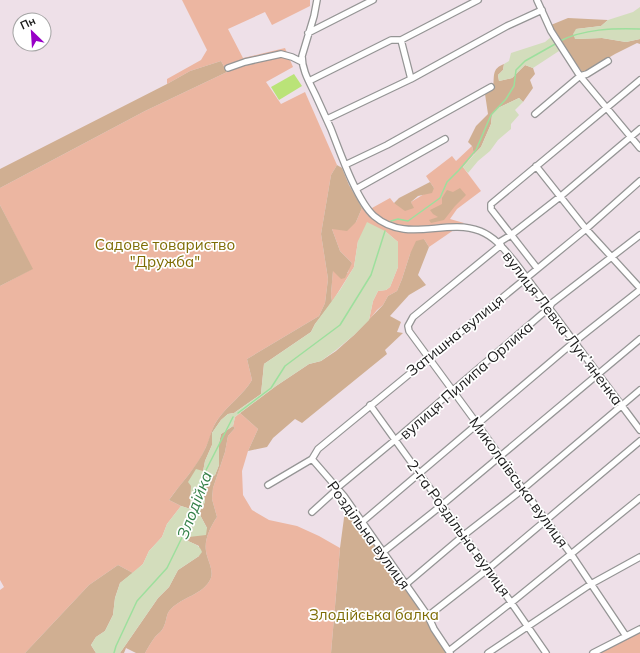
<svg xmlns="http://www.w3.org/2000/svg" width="640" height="653" font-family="Mulish,sans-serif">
  <rect width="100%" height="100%" fill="#eee0e8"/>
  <path fill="#ecb6a1" d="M182,0h128v6l-38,19 -7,-13 -37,17 15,29 42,-10 8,19 -27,15 15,22 24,-12 32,73 -6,10 -10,59 7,45 -3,24 -6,13 -72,43 5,21c-9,15 -24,25 -34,39 -7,9 -7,19 -12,28 -8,19 -25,36 -37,53l12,6 -14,18 -5,13 -13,14 -6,13 -10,9 -15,-8 -29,20 -64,68h-25v-63l4,-3 -4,-7v-294l32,-17 -32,-64v-17l145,-77 82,-39 -6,-11 -31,10 -23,13v-5l34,-19 6,-10z
    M472,146l2,8 -11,13 18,24 -24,18 -7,10 14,4 -35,24 -5,-8 -14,15 -8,25 -5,12 -9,5 -5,9 -6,5 -8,10 4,-19 5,-10 8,-1 4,-3 8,-20v-25l-13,-11 -27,10 -4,26 -22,35 -1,-8 2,-24 15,3 1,-6 3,-4 -12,-12 -8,-22 24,-7 6,-14h10l18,-10 4,5 19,5 -2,-6 23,-14 -8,-12 26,-20 4,5z
    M240,413l18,16 -10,22 -6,20 1,24 9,15 17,10 28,6 22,10 21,12 -9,105h-186c3,-5 6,-11 10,-16 3,-3 8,-7 9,-11 3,-6 2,-13 7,-17 11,-12 31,-14 39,-29 5,-9 -3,-20 -4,-29 -2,-12 5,-25 11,-34l-5,-18 1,-11 12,-36 3,-16 7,-8 -2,-2 2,-9z
    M640,631v22h-42z"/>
  <path fill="#d0af92" d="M568,18l40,2 -7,6 -25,3 -1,10 27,-1 24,4 14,-3v5l-3,-1 -22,11 -32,19 -18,-24 -6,2 -13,-24z
    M221,61l6,11 -82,39 -145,77v-19l167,-85 23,-13z
    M504,64l-1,6 -5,5 1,6 13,-3 13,-13 8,3 2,6 -5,6 3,8 -10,14 -4,-4 -21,10 -6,7 -1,9 -10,23 -7,7 -2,-8 -4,-4 8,-16 12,-12 -3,-20 8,-6c2,-12 -2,-19 11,-24z
    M337,165l5,3 7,17 13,23 -6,14 -9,9 -15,-2 8,22 12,12 -7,15 -4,1 -8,-8 -2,23 1,8 -17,22 -4,8 -47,32 -3,30 -27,19 -6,1 -7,6 -9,13v12l-7,16 -2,11 -12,14 5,17 4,5 -3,3 -16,-5 -12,-6c12,-17 28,-33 37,-53 4,-9 5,-18 12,-28 10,-14 25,-24 34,-39l-5,-21 72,-43 6,-13 3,-24 -7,-45 10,-59z
    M430,182l4,6 -2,5 -14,3 -7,6 3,6 -9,3 -11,-8 5,-5z
    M460,188l6,7 -11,11 -11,14 -13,3 -2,-3 9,-3 -5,-3 -3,-4 12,-6v-6l5,-8 6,2z
    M0,205l33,64 -33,17z
    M424,239l5,8 -11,28 8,10 -17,10 -19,21 11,6 -4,10 6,1 -18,17 2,4 -85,69 -7,-4 -22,19 -6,9 -19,4 10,-22 -18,-16 36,-27 33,-22 12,-3 15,-10 18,-16 29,-30 5,-9 9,-5 5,-12 8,-25 6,-13z
    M233,426l2,2 -7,8 -3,16 -12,36 -1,11 5,18c-6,9 -13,22 -11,34 1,9 9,20 4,29 -8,15 -28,17 -39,29 -5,4 -4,11 -7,17 -1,4 -6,8 -9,11 -4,5 -7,11 -10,16h-9l-10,-5 -2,5h-4l38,-55 11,-11 9,-17 21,-14v-10l-11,-5 1,-5 7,-1 11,-7 -8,-15 6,-11 -2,-12 3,-10 9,-5 4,-10v-22l2,-9z
    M346,503l15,23 63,90 22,37h-115l9,-105z
    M118,565l15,8 -13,10 -5,15 -2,17 -8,16 -9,6 -5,8 5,8h-71l64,-68z"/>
  <path fill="#d3ddbc" d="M640,7v32l-14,3 -24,-4 -27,1 -2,-5 3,-5 25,-3 7,-6 25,-8z
    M551,37l8,14 -26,17 -8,-3 -13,13 -13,3 -1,-6 5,-5 1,-6 5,-3 2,-8 34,-11z
    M519,98l4,4 -8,8 4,5 -8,9v5l-13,11 -8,11 -12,10 -10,12 -5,-6 18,-20 10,-23 1,-9 6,-7z
    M367,222l18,9 13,11v25l-8,20 -4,3 -8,1 -5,10 -4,19 -15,15 -18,15 -15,11 -12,3 -33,22 -41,31 -2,9 -12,8 -2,9v22l-4,10 -9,6 -3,9 2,12 -6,11 8,15 -1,7 -17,2 -1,4c6,3 12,4 14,11l-3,4 -21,14 -9,17 -11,11 -38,55h-24l-5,-8 5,-8 9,-6 8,-16 2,-17 5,-15 23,-19 6,-13 13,-14 5,-13 14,-18 16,5 3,-3 -4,-5h-6l1,-17 -3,-4 8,-13 7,2 2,-10 7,-16v-12l9,-13 7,-6 6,-1 27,-19 3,-30 47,-32 4,-8 25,-34 14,-23 4,-26z"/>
  <path fill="#bae378" d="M294,74l8,12 -23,14 -8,-13z"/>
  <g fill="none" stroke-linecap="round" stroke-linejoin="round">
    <path stroke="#9ddf9d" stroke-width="1.5" d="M560,41c24,-12 53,-13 80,-12
      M391,221l7,-2 10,2 32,-23 7,-16 12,-12 17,-20 15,-35 15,-16 8,-13 2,-16 9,-9 32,-18
      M238,413l33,-25 14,-22 55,-41 31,-50 14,-44
      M114,653l2,-7 21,-45 30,-33 27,-55 6,-31 33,-65"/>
    <defs>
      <path id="minor" d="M317,0l-3,16 -12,40c0,15 8,27 14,40 5,11 10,22 15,33 9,23 26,72 43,87 33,28 71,2 106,15 15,6 24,18 34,30l126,169
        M537,0l14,31 29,45 60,72
        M308,33l65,-33
        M228,68l17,-6 36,-8 11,3 10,5
        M411,79l96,-53 35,-16
        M309,81l82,-41h10
        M535,114l45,-38 7,-2 21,-13
        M327,119l84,-40 -10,-39 77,-40
        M345,165l42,-20 104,-58
        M536,166l50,63 54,59
        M356,189l89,-50
        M498,243l13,-8 50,-39 79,-67
        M501,245l-88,72 -5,9 1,5 69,94 45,64 48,65 55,82
        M537,268l-46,-59v-5l149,-124
        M370,405l118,164 58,84
        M312,459l32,37 84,120 6,13 16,24
        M268,485l44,-26 6,-10 268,-220 54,-48
        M312,512l22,-20 3,-4 58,-48 154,-132 3,-5 88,-68
        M362,522l212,-180 66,-52
        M383,552l59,-47 198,-166
        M405,585l59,-50 59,-46 117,-99
        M428,616l60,-47 152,-128
        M449,651l63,-49 128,-104
        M488,653l103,-69 49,-27
        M593,653l47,-24"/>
    </defs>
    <use href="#minor" stroke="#959595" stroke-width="8"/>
    <use href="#minor" stroke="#fff" stroke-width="5.5"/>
  </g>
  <g text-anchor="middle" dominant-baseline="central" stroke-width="3.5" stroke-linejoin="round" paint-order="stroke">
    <g font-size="15" fill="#7e6c04" stroke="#fff">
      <text x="165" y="244">Садове товариство<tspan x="165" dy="17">"Дружба"</tspan></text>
      <text x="374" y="614">Злодійська балка</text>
    </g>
    <g font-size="15" fill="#1b1b1b" stroke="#fff">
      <text transform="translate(563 328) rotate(53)">вулиця Левка Лукʼяненка</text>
      <text transform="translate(455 335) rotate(-39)">Затишна вулиця</text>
      <text transform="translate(466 380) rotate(-41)">вулиця Пилипа Орлика</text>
      <text transform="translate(519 482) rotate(54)">Миколаївська вулиця</text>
      <text transform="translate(459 528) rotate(54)">2-га Роздільна вулиця</text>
      <text transform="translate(369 535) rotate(54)">Роздільна вулиця</text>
    </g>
    <g font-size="16" font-style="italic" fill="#348048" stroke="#fff">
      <text transform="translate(194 505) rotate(-69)">Злодійка</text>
    </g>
  </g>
  <g transform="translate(32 32) rotate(335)"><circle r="19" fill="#ffffff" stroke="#a4a4a4"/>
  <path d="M0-3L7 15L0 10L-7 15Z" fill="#9800c7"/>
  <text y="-6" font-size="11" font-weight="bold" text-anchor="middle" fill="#1b1b1b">Пн</text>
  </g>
</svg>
